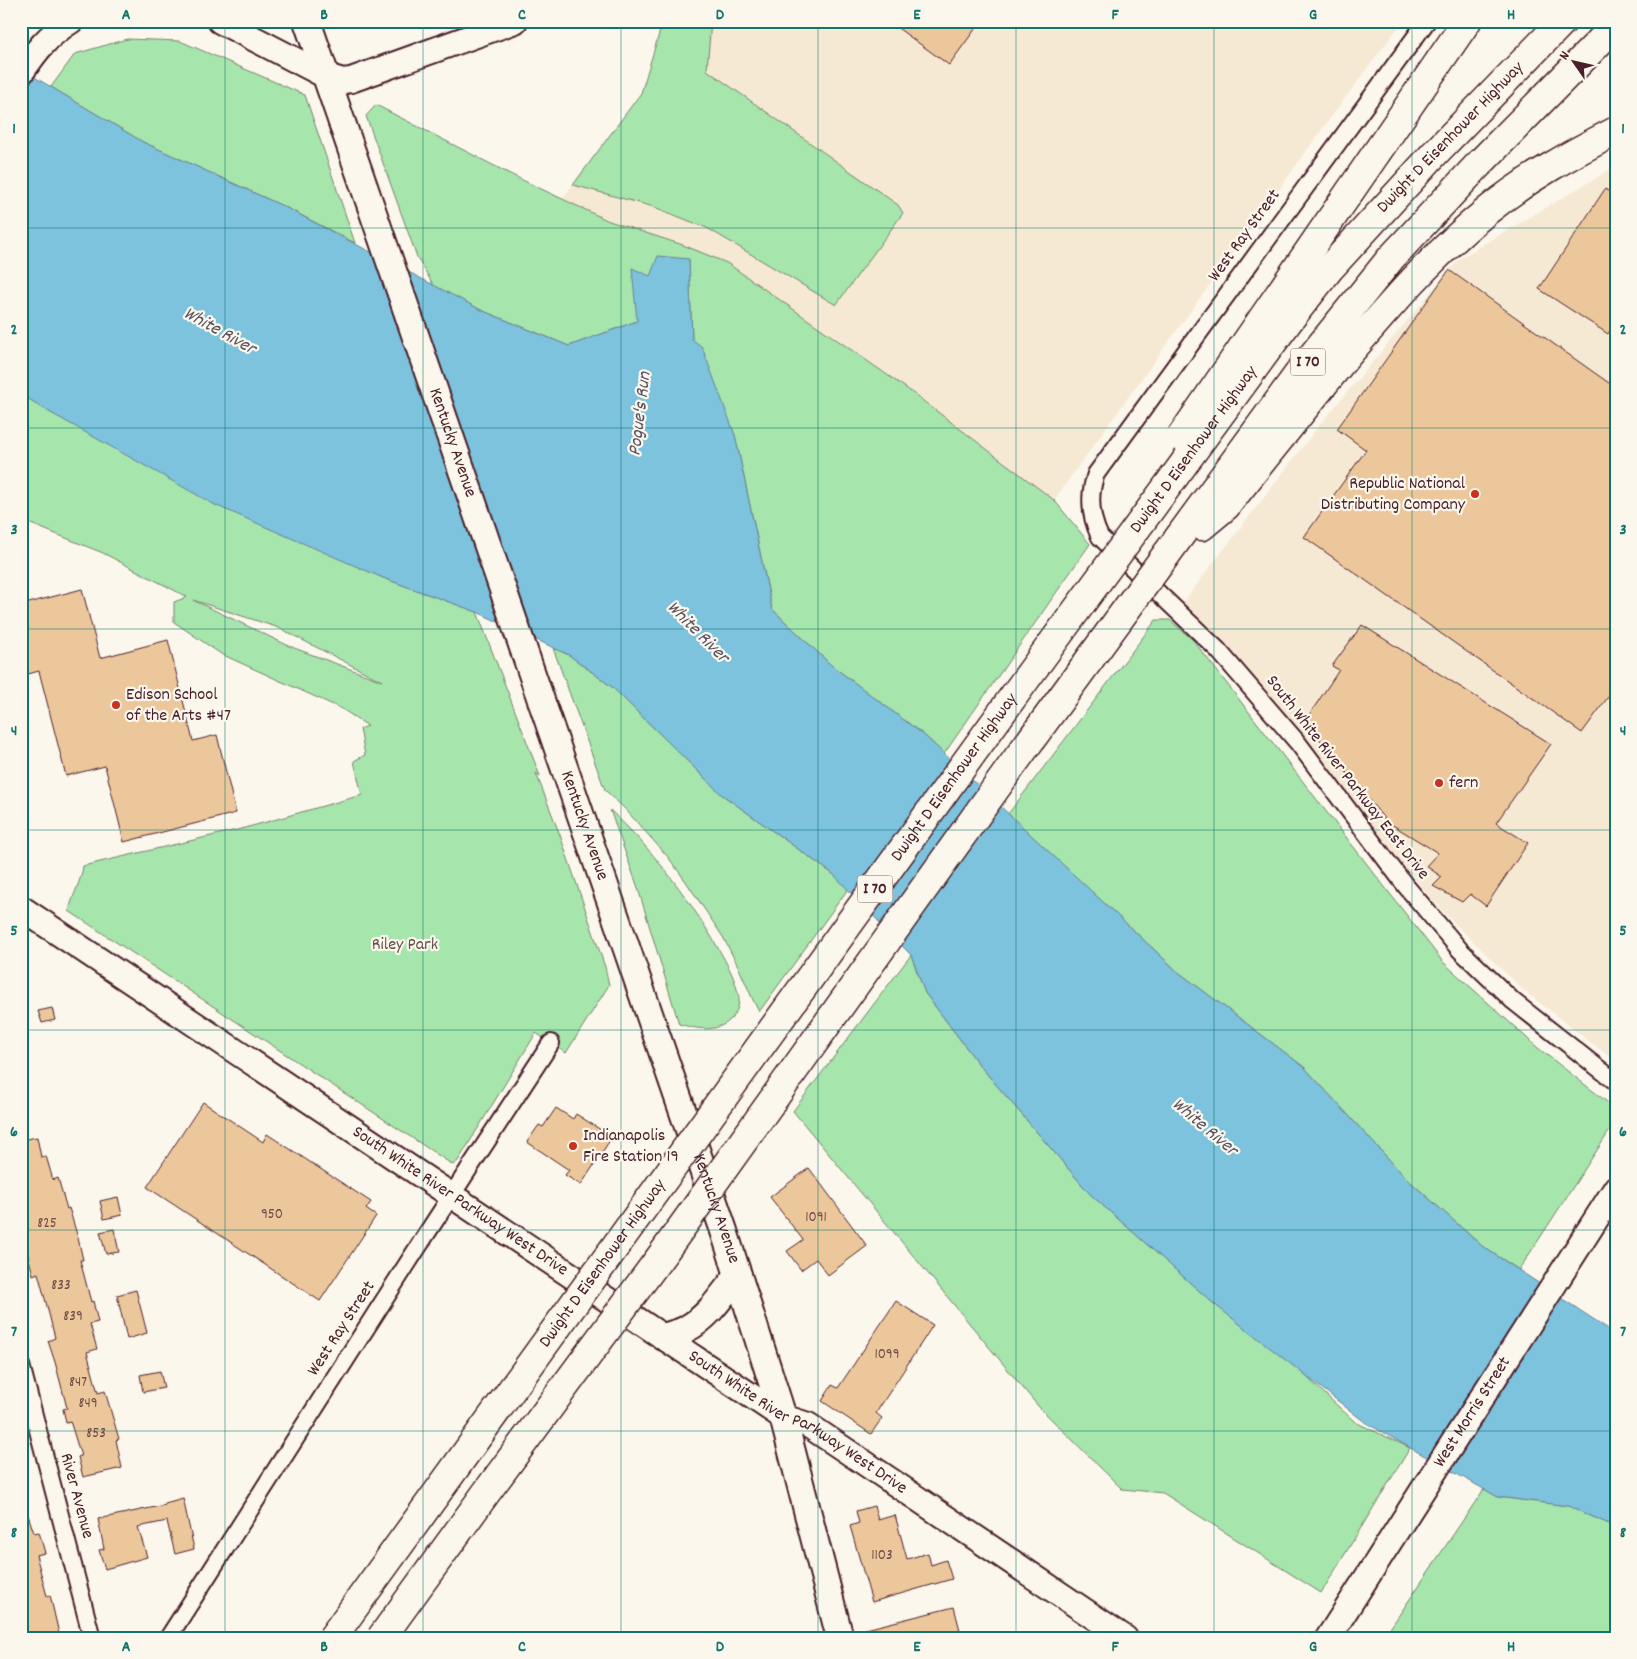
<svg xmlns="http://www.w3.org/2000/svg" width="1637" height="1659" font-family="Dekko,sans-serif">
  <rect width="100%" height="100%" fill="#fbf7ec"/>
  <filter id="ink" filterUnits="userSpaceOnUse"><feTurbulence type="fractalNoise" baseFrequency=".02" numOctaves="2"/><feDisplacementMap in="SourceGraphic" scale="10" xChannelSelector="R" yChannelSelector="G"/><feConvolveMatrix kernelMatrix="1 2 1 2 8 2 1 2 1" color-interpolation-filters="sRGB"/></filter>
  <g filter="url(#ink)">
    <path fill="#f6e9d4" d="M663,21h740l-69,92 -280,387 -148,-112 -297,-167 -47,-22 79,-106z
      M1616,166v896l-93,-72 -80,-78 -262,-307 137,-178 141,-168z"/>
    <path fill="#a6e5ac" stroke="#78826c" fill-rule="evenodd" d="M663,21h48l-4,49 191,135 5,8 -67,92 -129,-77 -53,-21 -81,-22 68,-92z
      M127,39l53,2 125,54 50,148 -70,-36 -142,-65 -92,-55 24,-33z
      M376,105l140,72 93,44 74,24 44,18 179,125 148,112 36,44 -146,210 -20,-19 -93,-70 -59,-56 -37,-174 -43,-95 -3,-80 -15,-1 -37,62 -68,25 -88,-36 -47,-24 -17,-29 -51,-141z
      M21,394l30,19 332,165 94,34 63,164 -4,-3 24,62 45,132 4,18 -43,68 -30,-20 -78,128 -5,4 -384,-254c3,-15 12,-29 14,-45l162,-38 117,-33 -8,-34 11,-6 -5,-26 8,-3 -26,-17 -121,-55 -47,-32v-20l13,-5 -84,-44 -82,-33zM193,600l86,28 103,53 -93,-35z
      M1156,620h14l23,20 250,322 95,86 78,61v12l-97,149 -37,-24 -76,-68 -102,-111 -127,-96 -169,-157z
      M553,648l16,7 43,32 109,107 112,80 15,15 -89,123 -6,-12 -15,-34 -15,-29 -36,-54 -19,-26 -43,-48 -20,-19z
      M610,810c41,38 75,83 104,131 9,16 20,33 24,52 3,9 -1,21 -8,27 -14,13 -34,9 -51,4l-42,-139z
      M911,955l14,38 56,74 109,127 122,108 86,67 57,53 55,26 -89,145 -158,-100 -41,-4 -84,-83 -245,-295z
      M1484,1489l14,8 70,9 48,21v111h-215l-12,-8z"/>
    <path fill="#7dc3de" stroke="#698196" d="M21,69l122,73 142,65 196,103 88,36 68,-25 -5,-53 18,8 8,-20 31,3 3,80 10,8 33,88 37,174 59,56 93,70 253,236 127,96 102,111 76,68 134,88v193l-48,-21 -70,-9 -132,-74 -152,-119 -124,-110 -109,-127 -56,-74 -14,-38 -78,-81 -112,-80 -109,-107 -43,-32 -92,-43 -94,-34 -168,-73 -164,-92 -30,-19z"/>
    <path fill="#ecc79c" stroke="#4a1f2b" d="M888,21h93l-32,44z
      M1605,189l11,7v126l-8,12 -69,-45z
      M1449,270l167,118v298l-34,47 -278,-196 62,-87 -29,-21z
      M82,589l18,69 68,-18 25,101 24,-6 19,78 -112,29 -19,-76 -39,10 -27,-105 -18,5v-71z
      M1362,625l189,119 -55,79 32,20 -42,63 -16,-12 -8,8 -29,-16 9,-9 -16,-11 12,-13 -52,-32 -81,-100 34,-51 -7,-4z
      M52,1008l3,12 -13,3 -4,-12z
      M203,1102l60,40 4,-8 104,68 -5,7 10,7 -56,85 -173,-114z
      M556,1108l17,11 3,-5 36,23 -31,48 -16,-10 4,-5 -42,-28 12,-17 4,2z
      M37,1137l4,20 5,-1 7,24 5,-2 9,31 2,-1 9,30 5,22h-3l11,42 2,-1 5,21 -8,2 7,25 -10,3 11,41 7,-2 14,48 -3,1 6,28 -39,9 -5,-20 3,-1 -11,-35 -4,1 -3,-13 4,-1 -12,-46 -7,-21 7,-3 -7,-28 -10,-37 -5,2 -12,-48v-87z
      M809,1168l58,78 -39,29 -12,-16 -15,11 -14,-19 16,-11 -33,-43z
      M118,1197l4,18 -18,4 -4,-18z
      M114,1229l5,23 -13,2 -6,-22z
      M136,1290l11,43 -20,6 -10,-44z
      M896,1301l37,24 -57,88 6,5 -11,16 -49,-33 10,-16 6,3z
      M160,1371l4,17 -21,4 -3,-17z
      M183,1498l11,51 -19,5 -8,-33 -29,6 9,30 -42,12 -6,-19 5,-1 -6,-30 67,-14v-2z
      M21,1503h3l10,30 5,-1 6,21 -9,2 11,41 3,-1 10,43h-39z
      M874,1506l4,14 17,-5 12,44 21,-6 3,12 15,-5 6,19 -80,23 -22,-76 9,-3 -3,-12z
      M954,1607l8,31h-107l-1,-6z"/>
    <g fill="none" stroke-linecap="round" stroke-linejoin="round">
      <defs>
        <path id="street" d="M1427,21l-331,453c-8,22 -6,42 4,63l118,113 80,93 107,142 55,65 53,51 103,81
          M21,1365l71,273
          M168,1638l259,-405 124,-190"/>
        <g id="secondary">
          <path d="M220,21l106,55 17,5 8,-1 164,-59"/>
          <path d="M21,73c16,-23 26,-37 50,-52"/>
          <path id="s1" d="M21,908l762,509 25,8 317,213"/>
          <path id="s2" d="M1328,1638l288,-450"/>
        </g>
        <g id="primary">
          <path id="s3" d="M307,21l417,1210 59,186 57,221"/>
          <path d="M664,1337c7,-3 16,-4 22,-8 23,-12 36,-34 52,-54"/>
        </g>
        <path id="highway" d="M1386,139l81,-118
          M1434,154l129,-133
          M1202,526l24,-20c39,-49 79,-99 119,-148 44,-52 89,-104 142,-147 39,-32 84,-57 129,-80
          M1166,555l139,-190 86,-107 88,-94 137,-139"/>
      </defs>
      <use href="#street" stroke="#4a1f2b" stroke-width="20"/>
      <use href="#secondary" stroke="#4a1f2b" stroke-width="28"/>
      <use href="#primary" stroke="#4a1f2b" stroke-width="30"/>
      <use href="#highway" stroke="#4a1f2b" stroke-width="31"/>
      <use href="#street" stroke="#fbf7ec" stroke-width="16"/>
      <use href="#secondary" stroke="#fbf7ec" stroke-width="24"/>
      <use href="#primary" stroke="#fbf7ec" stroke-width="26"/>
      <use href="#highway" stroke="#fbf7ec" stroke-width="28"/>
      <defs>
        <g id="highway-bridge">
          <path d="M1181,437l205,-298"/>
          <path id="s4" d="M332,1638l694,-959 261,-356 43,-55 104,-114"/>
          <path d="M381,1638l105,-145 178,-241 347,-485 155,-212"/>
        </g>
      </defs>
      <use href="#highway-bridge" stroke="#4a1f2b" stroke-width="31" stroke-linecap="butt"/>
      <use href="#highway-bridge" stroke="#fbf7ec" stroke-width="28"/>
    </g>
  </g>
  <path fill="none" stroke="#0f766e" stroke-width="1" stroke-opacity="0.55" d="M225,21v1617M423,21v1617M621,21v1617M818,21v1617M1016,21v1617M1214,21v1617M1412,21v1617M21,228h1595M21,428h1595M21,629h1595M21,830h1595M21,1030h1595M21,1230h1595M21,1431h1595"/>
  <g fill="#c8321e" stroke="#fbf7ec" stroke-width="2">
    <circle cx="1475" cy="494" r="5"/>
    <circle cx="116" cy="705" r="5"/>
    <circle cx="1439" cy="783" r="5"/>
    <circle cx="573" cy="1146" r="5"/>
  </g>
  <g text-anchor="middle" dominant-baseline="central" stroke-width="4.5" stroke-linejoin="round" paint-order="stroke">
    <g font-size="15" fill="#724947">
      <text x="272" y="1215">950</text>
      <text x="816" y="1218">1091</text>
      <text x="47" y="1224">825</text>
      <text x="61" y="1286">833</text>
      <text x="73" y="1317">839</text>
      <text x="887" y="1355">1099</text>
      <text x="78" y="1383">847</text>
      <text x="88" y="1404">849</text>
      <text x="96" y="1434">853</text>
      <text x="882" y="1556">1103</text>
    </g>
    <g fill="#fbf7ec" stroke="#7f6065" stroke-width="1">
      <rect x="1290.5" y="348.5" width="35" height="27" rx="4"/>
      <rect x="857.5" y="875.5" width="35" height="27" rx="4"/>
    </g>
    <g font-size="16" font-weight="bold" fill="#4a1f2b">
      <text x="1308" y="362">I 70</text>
      <text x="875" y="889">I 70</text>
    </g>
    <g font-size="18" fill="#4a1f2b" stroke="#fbf7ec">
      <text transform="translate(1451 138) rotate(-46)">Dwight D Eisenhower Highway</text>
      <text transform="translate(1245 236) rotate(-54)">West Ray Street</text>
      <text stroke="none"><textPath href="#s3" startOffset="446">Kentucky Avenue</textPath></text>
      <text stroke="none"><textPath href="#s4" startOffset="1468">Dwight D Eisenhower Highway</textPath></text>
      <text stroke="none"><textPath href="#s4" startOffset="1062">Dwight D Eisenhower Highway</textPath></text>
      <text transform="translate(1347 778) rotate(52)">South White River Parkway East Drive</text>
      <text stroke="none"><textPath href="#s3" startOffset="851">Kentucky Avenue</textPath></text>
      <text stroke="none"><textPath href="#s1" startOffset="528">South White River Parkway West Drive</textPath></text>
      <text stroke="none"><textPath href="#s3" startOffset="1256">Kentucky Avenue</textPath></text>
      <text stroke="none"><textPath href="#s4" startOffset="462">Dwight D Eisenhower Highway</textPath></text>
      <text transform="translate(342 1329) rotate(-57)">West Ray Street</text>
      <text stroke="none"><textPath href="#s2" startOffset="268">West Morris Street</textPath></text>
      <text stroke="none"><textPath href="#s1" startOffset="932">South White River Parkway West Drive</textPath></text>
      <text transform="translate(76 1496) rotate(75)">River Avenue</text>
    </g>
    <g font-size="18" fill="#4a1f2b" stroke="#fbf7ec" text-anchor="start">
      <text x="1465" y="484" text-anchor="end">Republic National<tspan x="1465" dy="21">Distributing Company</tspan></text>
      <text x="126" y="695">Edison School<tspan x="126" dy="21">of the Arts #47</tspan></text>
      <text x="1449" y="783">fern</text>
      <text x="583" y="1136">Indianapolis<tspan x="583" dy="21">Fire Station 19</tspan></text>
    </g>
    <g font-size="18" fill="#61504b" stroke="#fbf7ec">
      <text x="405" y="945">Riley Park</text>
    </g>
    <g font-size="19" font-style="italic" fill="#595061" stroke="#fbf7ec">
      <text transform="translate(219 332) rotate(29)">White River</text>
      <text transform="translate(641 414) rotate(-83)">Pogue's Run</text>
      <text transform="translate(697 633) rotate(45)">White River</text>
      <text transform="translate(1204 1128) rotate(40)">White River</text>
    </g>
  </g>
  <rect width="1637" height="1659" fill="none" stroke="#fbf7ec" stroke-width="55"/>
  <g transform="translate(1574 62) rotate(304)" stroke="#fbf7ec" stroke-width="4" paint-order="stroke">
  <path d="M0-4L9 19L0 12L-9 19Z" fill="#4a1f2b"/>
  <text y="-8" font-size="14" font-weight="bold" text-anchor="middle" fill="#4a1f2b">N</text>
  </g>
  <rect x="28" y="28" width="1582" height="1604" fill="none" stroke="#0f766e" stroke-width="2"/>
  <g font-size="16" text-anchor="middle" font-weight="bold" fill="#0f766e">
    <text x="126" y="19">A</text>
    <text x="324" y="19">B</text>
    <text x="522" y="19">C</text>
    <text x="720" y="19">D</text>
    <text x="917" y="19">E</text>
    <text x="1115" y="19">F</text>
    <text x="1313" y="19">G</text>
    <text x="1511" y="19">H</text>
    <text x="14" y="133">1</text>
    <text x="1623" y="133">1</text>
    <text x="14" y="334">2</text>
    <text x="1623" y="334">2</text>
    <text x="14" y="534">3</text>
    <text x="1623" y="534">3</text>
    <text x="14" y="735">4</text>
    <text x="1623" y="735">4</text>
    <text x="14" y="935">5</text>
    <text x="1623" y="935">5</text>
    <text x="14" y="1136">6</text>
    <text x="1623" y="1136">6</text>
    <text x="14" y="1336">7</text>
    <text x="1623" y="1336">7</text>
    <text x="14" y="1537">8</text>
    <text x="1623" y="1537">8</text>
    <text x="126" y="1651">A</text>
    <text x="324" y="1651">B</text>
    <text x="522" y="1651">C</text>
    <text x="720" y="1651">D</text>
    <text x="917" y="1651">E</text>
    <text x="1115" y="1651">F</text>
    <text x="1313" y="1651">G</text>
    <text x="1511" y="1651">H</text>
  </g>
</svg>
